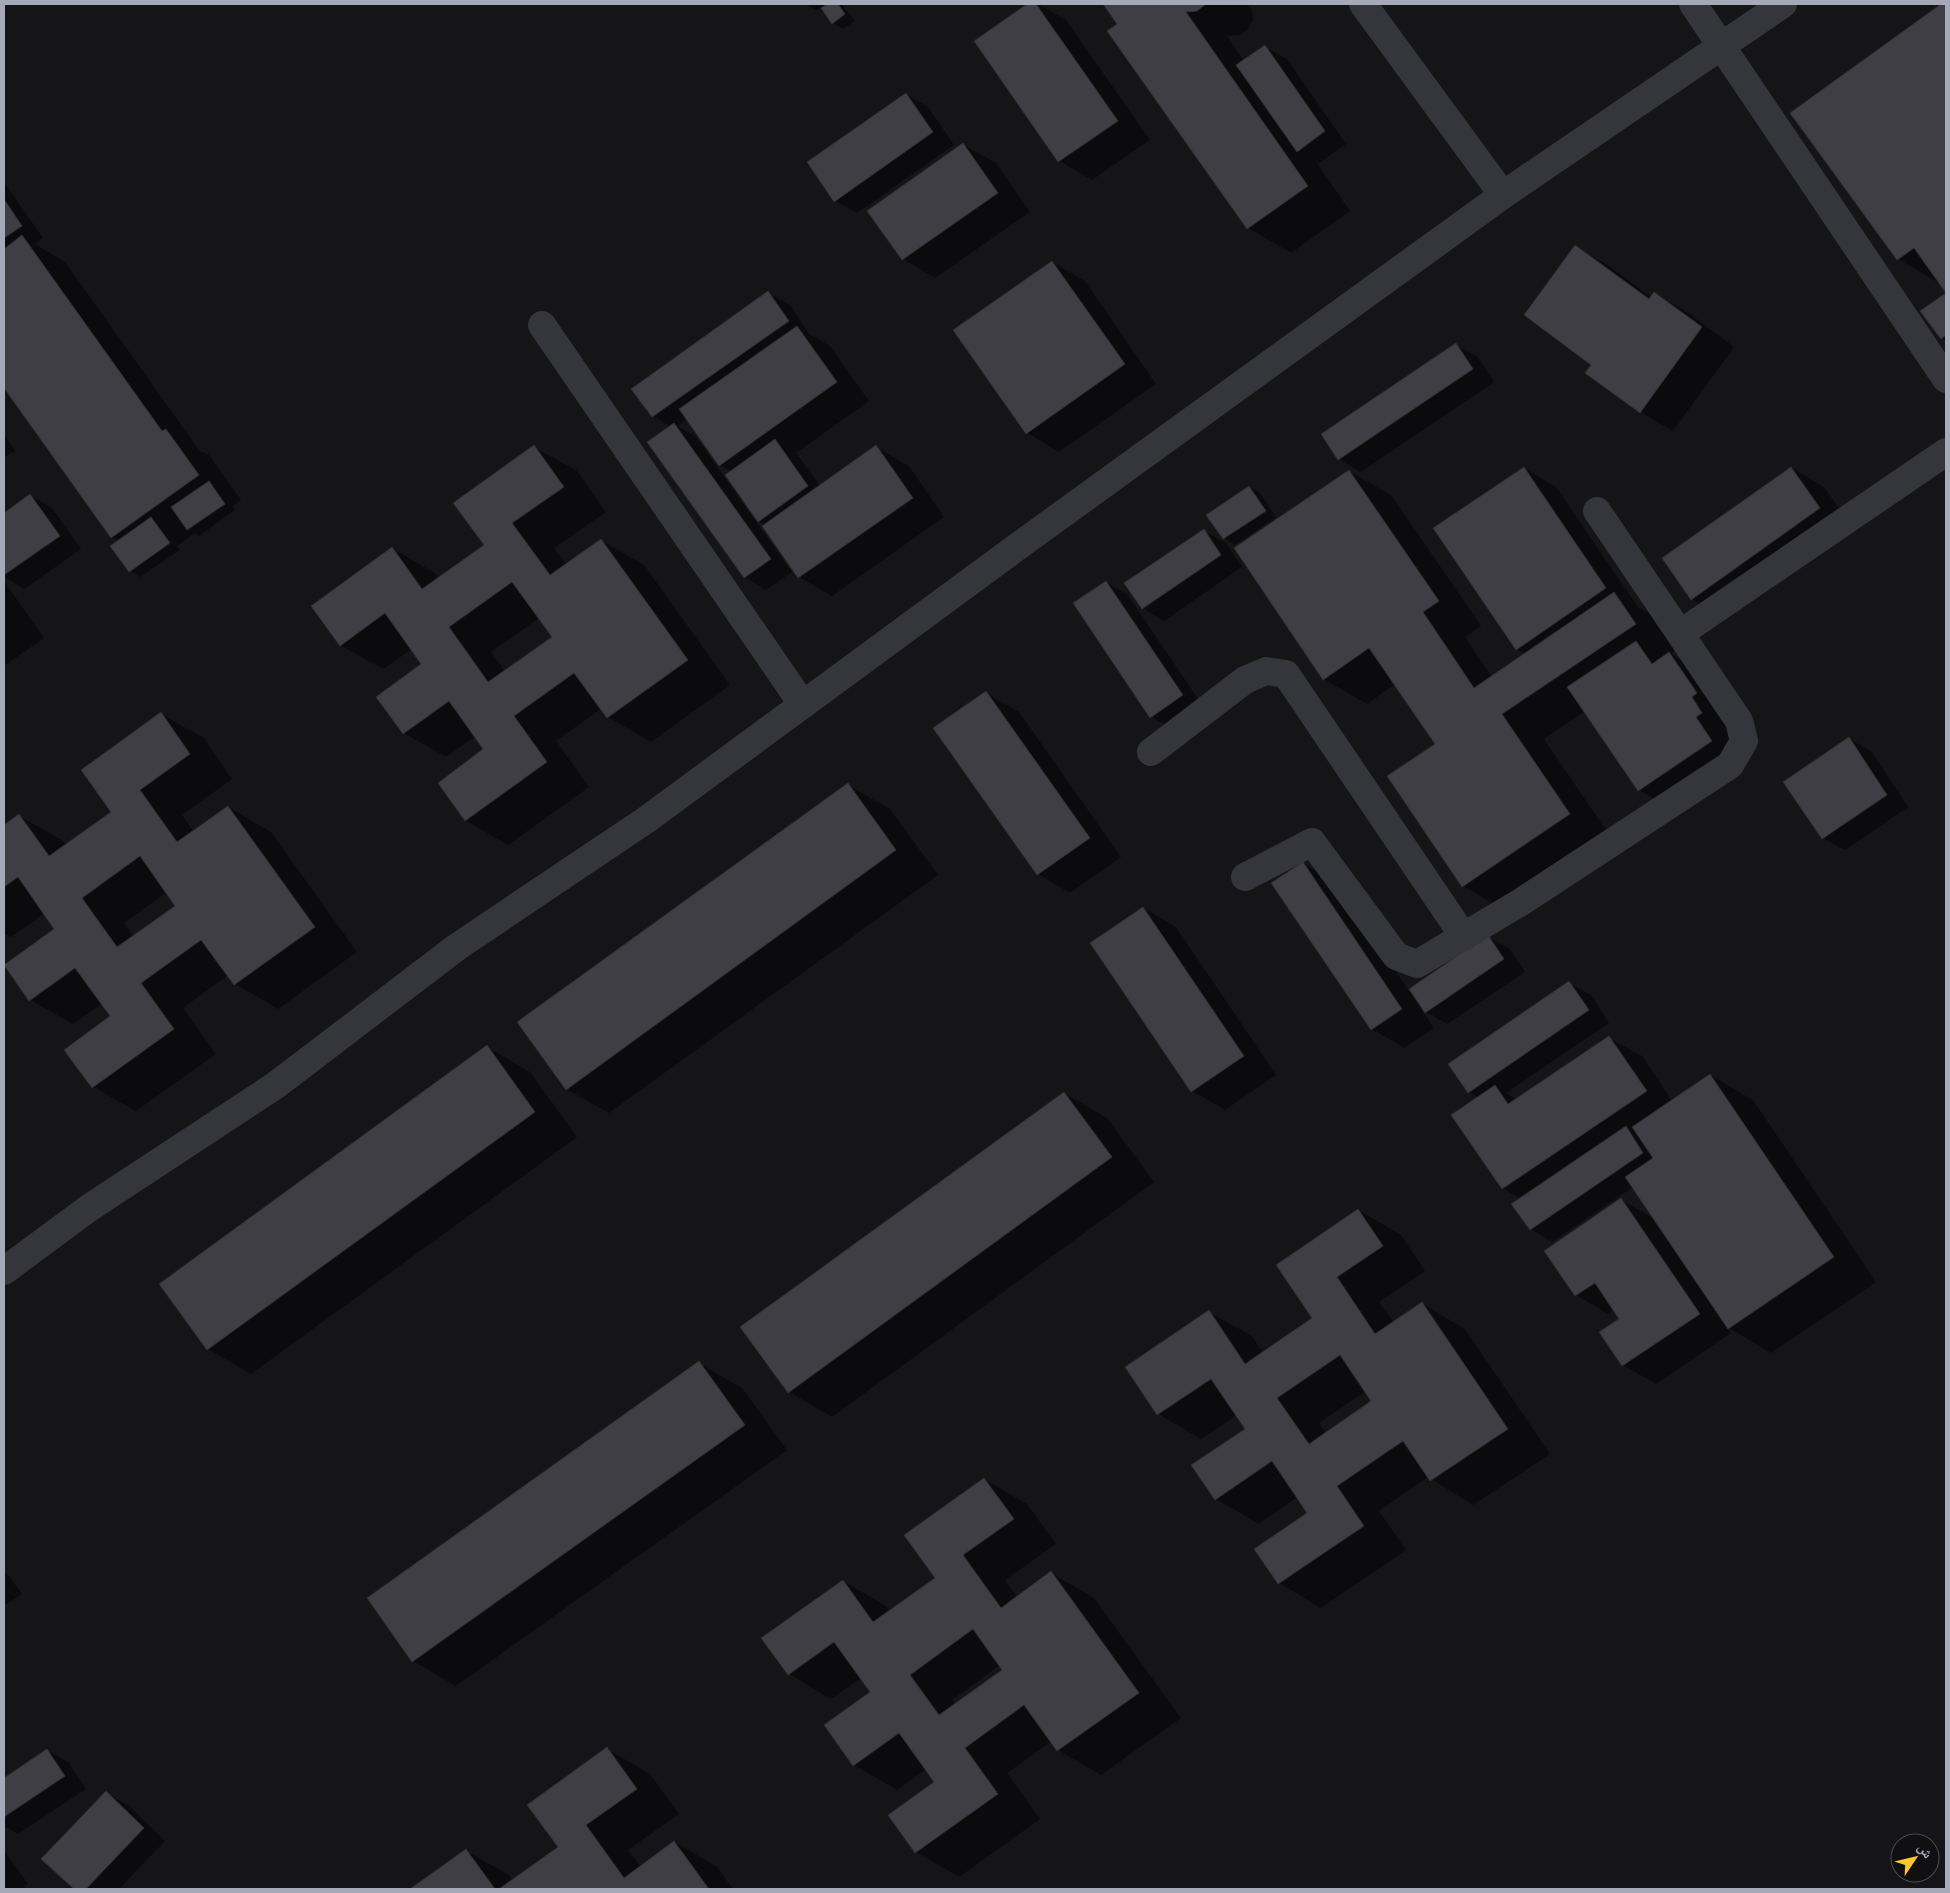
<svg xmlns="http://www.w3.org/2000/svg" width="1950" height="1893" font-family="Lato,'Noto Naskh Arabic',sans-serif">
  <rect width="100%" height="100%" fill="#151417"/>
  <path fill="#0007" fill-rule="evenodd" d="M805,4h36l14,17 -12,8 -10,-6 -11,-16 -5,3z
    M1029,4h9l28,16 84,120 -58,40 -33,-19 -84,-119z
    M1104,4h143l5,6 1,10 -5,9 -8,6 -13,1 17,25 21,-14 22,12 59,85 -27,19 -4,-3 35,51 -59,42 -43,-25 -139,-197 10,-7z
    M1943,4h3v287l-5,-7 -43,-25 -106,-145z
    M906,94l22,13 26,38 -97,68 -22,-12z
    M964,145l32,18 34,49 -95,66 -32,-19 -35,-48z
    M4,182l39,56 -8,6 30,18 134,188 10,5 32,45 -8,6 2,4 -36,26 -4,-3 -18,13 3,4 -40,27 -10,-6 -11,-30 -7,-4 -108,-152v-135l3,-2 -3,-2z
    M1575,247l33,18 44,33 3,-4 32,18 47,35 -61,84 -33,-19 -47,-48z
    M1052,262l33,19 71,103 -97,68 -32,-19z
    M768,293l22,12 19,29 21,12 39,55 -73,52 24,33 56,-39 33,19 35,51 -112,79 -33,-19 -36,-51 2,-1 -6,-4 -32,-46 5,-3 -12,-7 -32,-46 -10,7 18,11 96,135 -26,18 -21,-13 -74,-150 -18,-11z
    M1946,295v46l-4,-3 -20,-26z
    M1456,345l22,12 16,25 -133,90 -22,-13 -17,-24z
    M4,434l11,16 -11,8z
    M534,447l43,24 29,41 -52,36 13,17 34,-25 43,25 86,120 -79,57 -43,-25 -6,-9 -46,33 33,46 -81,58 -43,-25 20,-71 -9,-13 -30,21 -42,-24 19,-69 -11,-15 -29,20 -43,-24 53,-96 42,24 4,6 47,-33zM539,618l15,19 -49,35 -14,-20z
    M1524,468l32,19 82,120 19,11 21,31 -7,5 31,18 32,60 -6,4 16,24 -73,49 -32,-19 -54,-79 -41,28 68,100 -106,72 -43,-25 -74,-109 47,-33 -41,-60 -28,20 -43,-25 25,-208 43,25 89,130 -16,11 27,40 33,-23 -8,-5z
    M1792,468l32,19 28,40 -127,91 -33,-19z
    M1249,487l11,6 16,24 -41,28 -11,-7 -16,-22z
    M30,495l22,13 29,41 -57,40 -20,-12v-63z
    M1204,531l22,12 16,24 -78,54 -22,-13z
    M4,581l40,57 -40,28z
    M1106,582l22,13 76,113 -31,21 -22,-12z
    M986,693l33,19 102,145 -51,36 -32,-19z
    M161,714l43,24 28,41 -50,36 12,17 34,-25 43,25 86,120 -79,57 -43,-25 -7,-9 -45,33 33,46 -80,57 -43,-24 19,-71 -9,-13 -30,21 -43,-24 26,-71 -11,-16 -34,24 -7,-3v-107l15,-11 43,24 4,6 47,-34zM167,892l10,14 -43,31 -10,-14z
    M1849,739l22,12 37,56 -63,43 -22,-12z
    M848,785l42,24 48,66 -329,238 -43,-24z
    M1303,863l32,19 74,109 79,-54 22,12 15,23 -78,52 -26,-15 13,19 -30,20 -32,-19z
    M1143,908l33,19 100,148 -51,35 -33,-19z
    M1569,983l22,12 18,28 -103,70 11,7 92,-62 33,18 30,45 38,-26 43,25 123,182 -105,71 -44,-26 4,6 -75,51 -33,-19 -2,-46 -7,-9 -6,4 -32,-19 45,-95 34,19 -22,-32 -81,55 -21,-13 -10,-30 -19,-11 -23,-90 -11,-6z
    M487,1047l43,25 47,65 -326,237 -43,-25z
    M1064,1093l43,25 47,64 -322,235 -43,-25z
    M1358,1210l43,25 24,36 -46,31 15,21 29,-19 42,25 85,125 -77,51 -45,-28 -49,34 27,39 -85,58 -42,-25 29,-70 -11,-16 -38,27 -43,-25 30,-70 -9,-14 -36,24 -43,-25 -32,-46 83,-56 43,24 11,17 50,-34zM1366,1391l7,11 -47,31 -7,-10z
    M699,1363l43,25 45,62 -331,236 -43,-25z
    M984,1479l43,25 29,40 -51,36 13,18 33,-25 43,25 87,120 -80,57 -43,-25 -6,-9 -45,32 33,46 -81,58 -43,-25 -26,-37 46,-32 -10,-14 -29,21 -43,-25 17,-72 -10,-15 -30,21 -42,-25 54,-93 43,25 3,5 47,-33zM1000,1665l4,5 -48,35 -4,-5z
    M4,1572l4,3 14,19 -18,12z
    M607,1749l43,25 29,40 -51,36 13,17 34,-25 42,25 16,22h-321l54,-38 43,24 4,6 46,-34z
    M47,1750l22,13 17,26 -68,45 -14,-8v-47z
    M106,1793l22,12 37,36 -46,48h-44l-32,-30z
    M4,1850l24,34 -4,2 3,3h-23z"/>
  <path fill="#3e3e44" stroke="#2f2e33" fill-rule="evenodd" d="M827,4h11l7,10 -13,10 -11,-16z
    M1027,4h9l82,117 -60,41 -84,-121z
    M1103,4h103l-9,7 -11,1 122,174 -61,43 -140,-198 10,-7z
    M1941,4h5v289l-32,-45 -17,12 -107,-147z
    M1265,45l60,86 -28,21 -61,-87z
    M906,93l27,39 -99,70 -27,-40z
    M963,143l35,50 -96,67 -35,-49z
    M4,199l18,27 -18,12z
    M22,235l140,196 4,-2 33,46 -88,63 -107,-150v-139z
    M1575,245l74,54 5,-7 48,35 -62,86 -55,-40 6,-8 -67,-50z
    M1052,261l73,103 -99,70 -73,-104z
    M768,291l21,30 -137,96 -21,-28z
    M1946,293v42l-5,4 -21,-28z
    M797,326l40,56 -118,84 -40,-57z
    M1456,343l17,26 -135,91 -17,-26z
    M674,423l97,136 -27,19 -97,-136z
    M775,439l33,47 -50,36 -33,-47z
    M534,445l30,42 -52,36 38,52 51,-36 87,121 -81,58 -33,-45 -60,43 33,46 -82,59 -27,-38 45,-34 -34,-48 -46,33 -27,-37 45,-33 -36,-51 -45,33 -29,-40 81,-59 30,42 62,-44 -31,-42zM512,582l40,55 -64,45 -39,-55z
    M876,445l37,53 -115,80 -36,-52z
    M1524,467l82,121 -90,62 -83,-122z
    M1791,467l29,41 -129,92 -29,-42z
    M1349,470l90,131 -16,11 51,76 140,-96 22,32 -134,90 68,100 -108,73 -75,-111 48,-32 -66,-96 -46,32 -89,-132z
    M209,481l16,23 -38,26 -16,-23z
    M1249,486l17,25 -43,28 -17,-24z
    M30,494l30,42 -56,39v-62z
    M151,517l19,26 -41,29 -19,-26z
    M1204,529l17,26 -79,54 -18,-26z
    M1106,581l77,114 -33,23 -77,-115z
    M1636,641l16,23 17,-12 28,41 -5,4 10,16 -6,4 16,24 -74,50 -71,-104z
    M986,691l104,147 -53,37 -104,-147z
    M161,712l29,42 -50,36 37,52 51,-36 87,121 -81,58 -33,-45 -60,43 33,46 -82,59 -28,-38 46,-34 -35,-48 -46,33 -25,-36 50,-36 -36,-52 -14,10v-62l15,-11 30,42 62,-44 -30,-42zM140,856l35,50 -58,41 -35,-49z
    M1849,737l38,58 -65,44 -39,-57z
    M848,783l48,67 -330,240 -49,-68z
    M1303,862l99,147 -31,21 -100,-147z
    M1143,907l101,149 -53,36 -101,-149z
    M1488,935l16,24 -79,54 -16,-24z
    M1569,981l20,29 -121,83 -20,-29z
    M1609,1036l38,55 -145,98 -51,-74 44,-30 13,19z
    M487,1045l48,67 -328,238 -48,-66z
    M1710,1074l124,183 -106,72 -103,-152 28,-19 -21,-31z
    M1064,1092l48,65 -324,236 -48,-66z
    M1626,1126l17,27 -113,77 -19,-26z
    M1621,1198l79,116 -78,52 -23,-34 20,-13 -24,-36 -20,13 -31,-45z
    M1358,1209l25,37 -46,31 38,57 47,-32 86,127 -78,52 -27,-40 -66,45 27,40 -86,58 -24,-35 53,-36 -35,-52 -57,39 -24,-35 54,-36 -34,-50 -54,36 -32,-48 84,-57 36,54 67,-46 -36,-53zM1340,1355l31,46 -62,43 -32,-46z
    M699,1361l46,64 -333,237 -45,-64z
    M984,1478l30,41 -51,36 38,53 50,-37 88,122 -82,58 -33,-46 -59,43 33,46 -83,59 -27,-38 46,-33 -35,-49 -46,33 -29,-41 46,-33 -36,-50 -46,33 -27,-37 82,-58 30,42 62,-44 -31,-43zM973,1629l29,41 -63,45 -29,-40z
    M607,1747l30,42 -51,36 38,53 50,-37 35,48h-210l59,-42 -31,-42z
    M47,1749l18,27 -61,41v-39z
    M106,1791l38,37 -58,61h-12l-33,-30z
    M466,1849l29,40h-85z"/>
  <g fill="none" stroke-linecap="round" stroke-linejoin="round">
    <path stroke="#35363c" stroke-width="28" d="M1363,4l140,191
      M1693,4l253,375
      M542,325l261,380
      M1681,633l265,-181
      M1151,752l94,-72 21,-9 20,3 178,263
      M1245,877l67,-35 84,114 21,8 104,-62 209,-137 14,-24 -5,-20 -142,-210
      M4,1271l85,-63 187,-123 181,-138 189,-127 371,-273 486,-352 280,-191"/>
  </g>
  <rect width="1950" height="1893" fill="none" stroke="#a5a9b8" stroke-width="10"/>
  <g transform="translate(1915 1858) rotate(55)"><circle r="24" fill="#101012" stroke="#4c4d54"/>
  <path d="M0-4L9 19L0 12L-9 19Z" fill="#ffc824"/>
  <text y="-8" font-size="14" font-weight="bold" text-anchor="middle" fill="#a5a9b8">ش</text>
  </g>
</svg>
